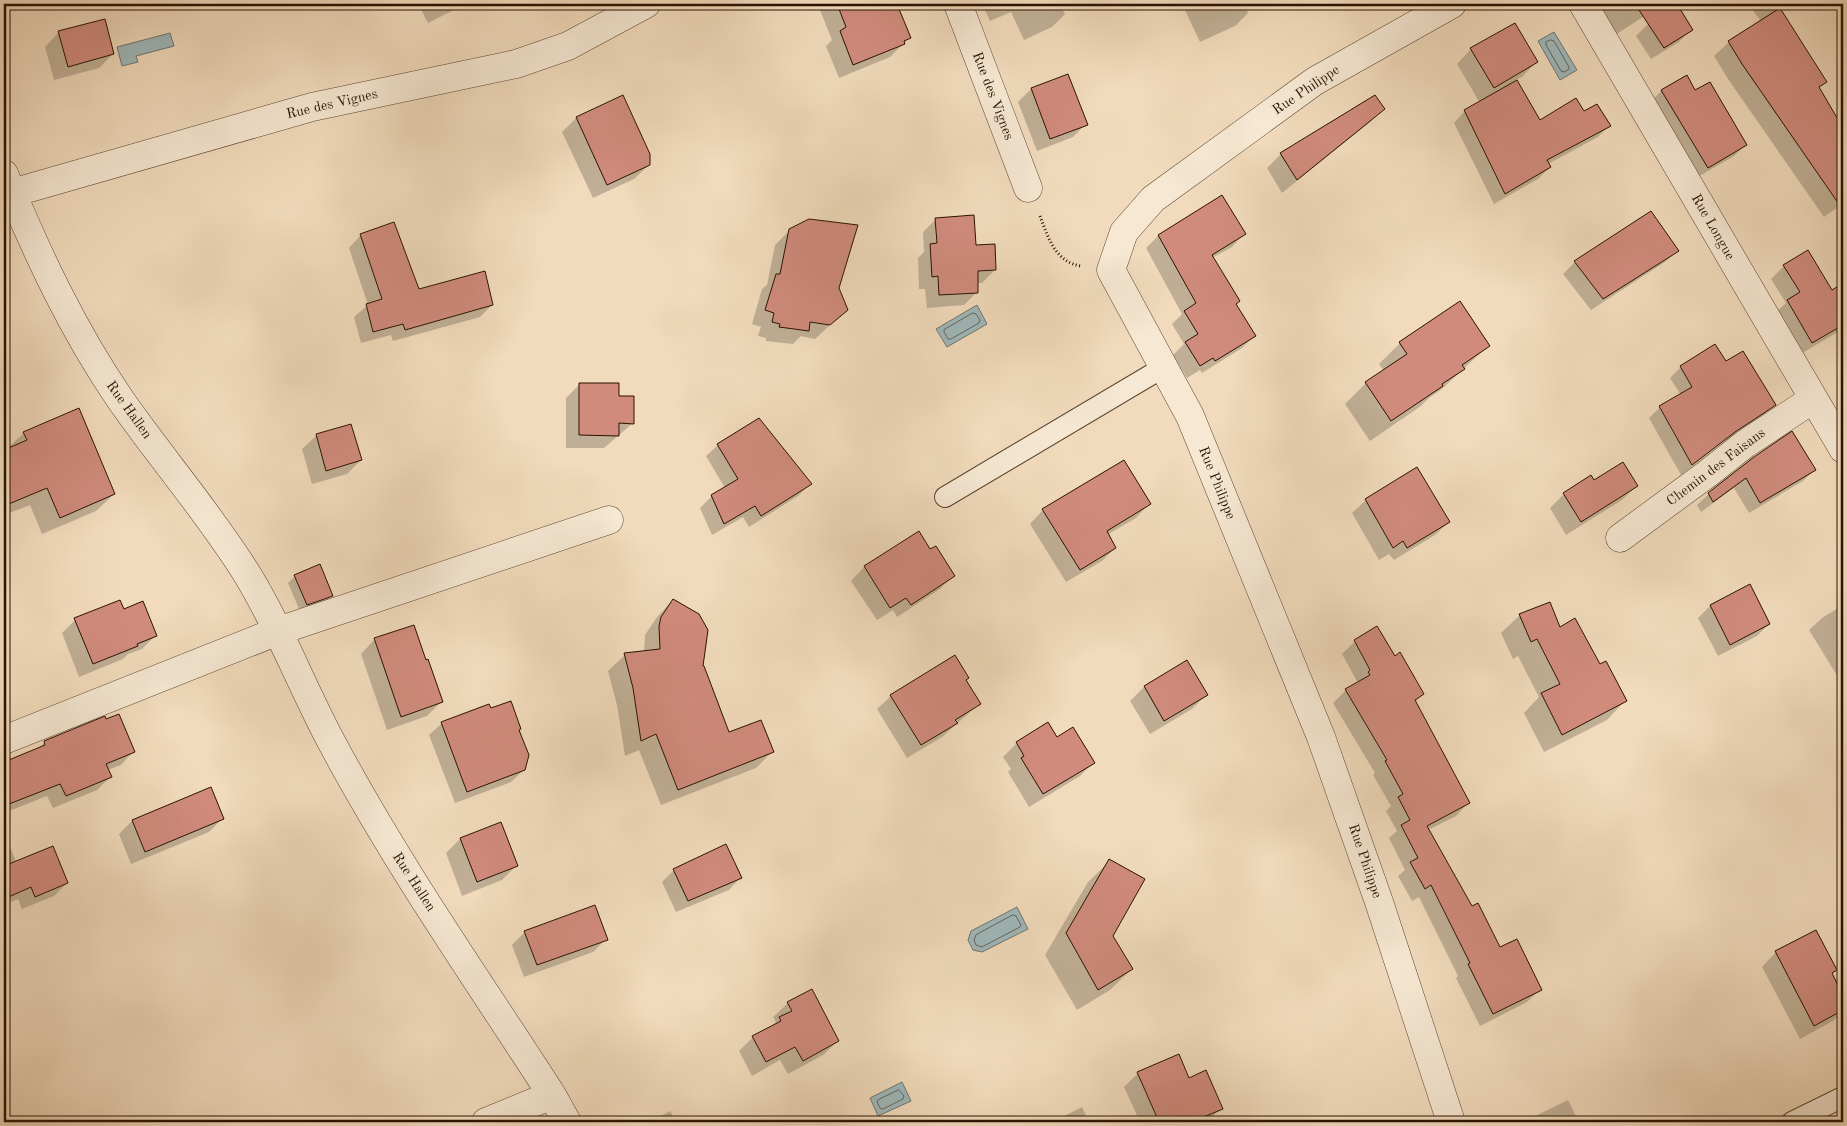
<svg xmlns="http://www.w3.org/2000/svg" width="1847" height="1126" font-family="'Old Standard TT',serif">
  <rect width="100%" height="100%" fill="#f1dbbc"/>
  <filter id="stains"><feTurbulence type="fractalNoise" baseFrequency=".004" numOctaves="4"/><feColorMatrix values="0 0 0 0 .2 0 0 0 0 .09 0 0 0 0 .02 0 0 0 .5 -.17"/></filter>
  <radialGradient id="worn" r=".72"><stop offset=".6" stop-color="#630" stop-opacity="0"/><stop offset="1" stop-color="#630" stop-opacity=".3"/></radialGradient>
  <path fill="#9fb8bb" stroke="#707570" d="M1554,32l23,38 -17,10 -22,-39z
    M170,33l4,13 -38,10 2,6 -16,4 -5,-19z
    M977,305l10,19 -40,23 -11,-18z
    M1017,907l11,22 -46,23 -9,-2 -5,-10 3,-9z
    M902,1082l9,19 -33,15 -8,-18z"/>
  <path fill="#0003" d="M418,4h48l-38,19z
    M826,4h70l13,34 -19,19 -51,21 -13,-32 6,-6 -12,-30z
    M982,4h78l5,10 -13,13 -28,13 -13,-28 -21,9z
    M1182,4h62l4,9 -13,13 -35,16z
    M1588,4h70l-12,11 -37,24z
    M1748,4h37l-6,4 47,74 -8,7 25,41v74l-19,13 -96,-138 -14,-23 15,-14 32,-21z
    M1648,24l43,5 -12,13 -28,17 -15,-23z
    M59,32l54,22 -14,14 -45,12 -9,-33z
    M1471,49l65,13 -14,15 -6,3 24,42 43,-9 26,13 -11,11 -50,27 2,3 -12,12 -44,25 -40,-81 11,-12 15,-8 -23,-39z
    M1068,76l18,48 -13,13 -36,14 -19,-49 13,-13z
    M1686,77l9,15 50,53 -11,11 -38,22 -46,-76 11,-11z
    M623,97l26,68 -15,14 -41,19 -31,-66 14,-14z
    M1383,109l-14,14 -87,70 -15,-25 14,-14z
    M1651,213l26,38 -12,11 -74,48 -28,-36 12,-12z
    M936,219l39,27 20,24 -13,13h-5v9l-13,13 -37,3 -2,-19h-6l-1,-31 6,-6 -1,-20z
    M790,230l48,58 8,22 -31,29 -14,-3 -8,8 -27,-3v-3l-8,-2 3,-9 -9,-3 10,-35 5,-4 8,-40z
    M1244,234l-12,13 -20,11 23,46 19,32 -12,12 -40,25 -2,-3 -13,8 -14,-23 11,-11 -12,-20 10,-10 -36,-66 12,-12z
    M361,235l57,56 74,14 -12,12 -87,24 -2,-6 -30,8 -7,-26 14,-12 -19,-57z
    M1784,266l48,26 6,-4 5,8v33l-44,26 -25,-41 12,-11 -15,-24z
    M4,336l6,17 -6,6z
    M1400,343l88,3 -46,43 -13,9 -8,8 -51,35 -25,-37 21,-21 18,-12 -5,-7z
    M1715,346l11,17 48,42 -10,10 -41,27 -42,33 -32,-57 11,-11 21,-12 -11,-17 11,-11z
    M579,385l38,12 16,26 -29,25h-38v-50z
    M24,433l90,61 -18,17 -54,23 -12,-29 -26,10v-64z
    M317,435l44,25 -14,14 -35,10 -10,-35z
    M718,445l92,39 -12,12 -49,31 -6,-10 -31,18 -12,-27 12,-12 13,-8 -19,-32z
    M1755,458l59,12 -11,11 -54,32 -15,-25 -33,24 -4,-7 12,-11z
    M1636,486l-14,14 -56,35 -16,-27 14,-14z
    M1366,500l83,22 -14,13 -41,25 -5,-6 -10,6 -27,-47z
    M1149,504l-13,14 -29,17 8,13 -13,13 -36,21 -36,-58 13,-14z
    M919,533l10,18 24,25 -13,13 -43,28 -4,-7 -16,10 -26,-39 13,-14z
    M295,576l36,20 -7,7 -24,8 -12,-28z
    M1749,586l20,38 -12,12 -39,20 -20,-38 12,-12z
    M673,600l55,133 44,19 -16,16 -95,37 -22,-55 -14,6 -8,-51 -9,-34 17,-16 19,-3 1,-17 12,-18z
    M1843,605v80l-34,-55 13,-12z
    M123,611l33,24 -14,14 -14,5 -5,5 -44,18 -17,-44 13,-13z
    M1520,615l39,14 41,37 25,35 -18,19 -63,32 -20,-39 15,-16 -21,-41 -5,3 -12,-26z
    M375,639l66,63 -14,14 -40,14 -26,-76z
    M1355,641l39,17 29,36 -8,8 53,101 -12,13 -28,14 44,77 28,42 40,41 -13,12 -47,24 -24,-48 2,-2 -39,-79 -7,4 -14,-25 7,-6 -16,-32 8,-7 -11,-20 5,-5 -18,-31 2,-2 -42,-70 13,-13 12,-7 -16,-29z
    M965,680l14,24 -37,33 -35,21 -30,-49 14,-13z
    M1144,687l62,8 -14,14 -42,25 -20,-33z
    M489,705l35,65 -13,12 -56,21 -26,-68 12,-11z
    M1056,738l37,25 -13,13 -51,31 -21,-35 3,-3 -8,-12 14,-14z
    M45,742l88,10 -12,13 -14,5 3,7 -13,13 -44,18 -6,-12 -43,17v-50l34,-14z
    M210,788l13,30 -14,14 -78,32 -12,-30 13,-13z
    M500,824l16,42 -14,14 -40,16 -16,-43 14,-14z
    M4,831l12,31 51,21 -13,13 -32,13 -4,-10 -14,6z
    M1110,861l2,75 20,33 -22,21 -33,20 -32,-55 43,-73z
    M674,870l66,8 -11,12 -53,22 -14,-30z
    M525,932l81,7 -13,13 -69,25 -12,-32z
    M1776,952l55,22 12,25v12l-10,10 -33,18 -38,-72z
    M788,1003l50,38 -15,14 -35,19 -8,-14 -28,16 -13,-25 14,-14 18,-10 5,-5 -3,-5z
    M1138,1073l50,6 33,29 -14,14h-67l-16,-35z
    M1568,1100l11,22h-55l1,-1z
    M1082,1107l7,15h-36z
    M670,1111l7,11h-27z"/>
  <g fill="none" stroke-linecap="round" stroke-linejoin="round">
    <path stroke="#64645e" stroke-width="1" d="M1551,40l3,1 15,26v2l-5,3 -3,-1 -15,-26v-3z
      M973,313l3,1 4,6 -1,3 -28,16h-3l-4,-7v-2z
      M1013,915l3,1 5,9 -1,2 -38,20 -6,-2 -2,-5 2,-5z
      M899,1090l5,6 -1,3 -20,10 -3,-1 -3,-6 1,-2z"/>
  </g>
  <path fill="#d08b7d" stroke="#2a1100" d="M837,4h60l14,34 -7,3 1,3 -52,21 -13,-34 6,-4z
    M1635,4h42l16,26 -29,18z
    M1780,8l47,74 -8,5 24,41v82l-101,-146 -14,-23z
    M105,19l9,35 -46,13 -10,-36z
    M1515,23l23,39 -44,26 -24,-40z
    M1068,74l20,51 -38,14 -19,-51z
    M1687,75l8,15 15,-8 37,63 -39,23 -47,-78z
    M1517,80l23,40 36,-22 8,13 13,-7 14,22 -64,34 4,7 -46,27 -41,-84z
    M623,95l27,59v11l-43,20 -31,-68z
    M1375,95l10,14 -88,71 -17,-27z
    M1222,195l24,39 -34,21 28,46 -4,3 20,32 -41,25 -2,-3 -13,8 -15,-24 13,-8 -14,-23 12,-8 -38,-68z
    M1651,211l28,40 -76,48 -29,-38z
    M974,215l2,30 19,-1 1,26 -18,1v22l-39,2 -1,-19 -6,1 -2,-33 7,-1 -2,-25z
    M809,219l49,6 -19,63 9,22 -18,15 -20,-3 -1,9 -30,-4 1,-3 -8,-2 2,-9 -9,-3 11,-36h4l9,-45z
    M394,222l25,67 66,-18 8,34 -88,25 -2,-6 -30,8 -7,-28 16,-5 -22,-65z
    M1808,250l24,40 11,-7v42l-31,18 -25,-43 13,-8 -17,-27z
    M1460,301l30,45 -28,19 3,4 -23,15 1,2 -52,35 -26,-39 42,-28 -8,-12z
    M1715,344l11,17 17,-10 33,54 -41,27 -43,33 -33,-59 33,-19 -12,-21z
    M579,383h40v13h15v28l-15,-1v13l-40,-1z
    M79,408l36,86 -55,24 -13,-30 -43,18v-56l23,-10 -4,-8z
    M759,418l53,66 -51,32 -6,-10 -31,18 -13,-29 27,-16 -21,-35z
    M351,424l11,36 -36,11 -10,-37z
    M1792,431l24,39 -56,33 -14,-25 -33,24 -5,-9 46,-36z
    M1124,460l27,44 -44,27 9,17 -36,22 -38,-61z
    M1623,462l15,24 -57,36 -18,-29 28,-18 3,5z
    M1417,467l33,55 -43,26 -4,-7 -10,7 -28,-49z
    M919,531l11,18 6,-3 19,30 -44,29 -5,-7 -16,10 -26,-42z
    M320,564l13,32 -26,9 -13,-30z
    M1750,584l20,40 -40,21 -20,-40z
    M673,599l26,15 9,16 -5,36h1l25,66 32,-12 13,32 -96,38 -22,-56 -15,7 -8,-53 -9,-35 36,-4 -1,-23 2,-9z
    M120,600l4,9 19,-8 14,35 -20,8 1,2 -45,18 -19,-46z
    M1550,602l10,25 15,-9 25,46 6,-3 21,40 -65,34 -21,-42 19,-9 -23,-45 -6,3 -12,-28z
    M414,625l12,35 2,-1 15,43 -42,15 -27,-79z
    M1377,626l18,30 5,-4 24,42 -9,6 55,103 -43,23 45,80 6,-3 22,44 17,-8 25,51 -49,24 -25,-50 2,-1 -39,-78 -6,4 -15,-27 8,-4 -17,-33 9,-5 -12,-23 5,-3 -18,-33 2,-1 -42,-71 25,-14 -2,-3 2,-2 -16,-30z
    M955,655l14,23 -3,2 15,24 -26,16 3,3 -37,22 -31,-50z
    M1187,660l21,35 -44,26 -20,-35z
    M511,701l10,28 -2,1 10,25 -4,15 -58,22 -26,-70 48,-18 2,4z
    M119,714l16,38 -29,12 6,13 -46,19 -6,-12 -56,22v-44l41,-17 -1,-4 61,-25 1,3z
    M1048,722l9,15 16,-10 22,36 -52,31 -22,-36 3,-2 -8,-14z
    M211,787l13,32 -79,33 -13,-32z
    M501,822l17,44 -41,16 -17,-44z
    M726,844l16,34 -54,23 -15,-32z
    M53,846l15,37 -33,14 -4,-10 -27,12v-33z
    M1109,859l36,20 -32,57 20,33 -35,21 -32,-57z
    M595,905l13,35 -71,25 -13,-34z
    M1816,930l21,40 -5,3 11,23v14l-29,16 -39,-75z
    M812,989l27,52 -36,20 -8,-14 -29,15 -14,-26 29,-15 -2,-4 13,-6 -5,-9z
    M1179,1054l10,24 17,-8 17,39 -17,7 3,6h-50l-22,-50z"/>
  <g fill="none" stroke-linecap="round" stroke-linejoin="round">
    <defs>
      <path id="service" d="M945,497l219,-130
        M1792,1122l51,-25"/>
      <path id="minor" d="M958,4l70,184
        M1583,4l260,445
        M4,174c33,79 68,155 116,225 41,59 89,114 127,175 33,54 55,113 85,169 65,122 145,236 220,352l15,27
        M12,193l300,-86 204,-43 52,-18 78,-42
        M1620,538l87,-64 38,-30 68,-45
        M4,740l274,-109 331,-111
        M486,1122l66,-27
        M1451,1122l-72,-220 -58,-165 -131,-321 -79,-146 13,-38 29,-33 162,-118 137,-77"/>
    </defs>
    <use href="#service" stroke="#5c442f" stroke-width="22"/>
    <use href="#minor" stroke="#5c442f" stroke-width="29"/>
    <path stroke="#2a1100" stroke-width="3" stroke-dasharray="1 2.5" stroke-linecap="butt" d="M1040,216c8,21 15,46 41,50"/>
    <use href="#service" stroke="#f6e8d3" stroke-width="20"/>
    <use href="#minor" stroke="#f6e8d3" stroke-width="28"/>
  </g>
  <g text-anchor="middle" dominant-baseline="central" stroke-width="4" stroke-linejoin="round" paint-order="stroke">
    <g font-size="14" fill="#2a1100" stroke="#f6e8d3">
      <text transform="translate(1306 90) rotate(-34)">Rue Philippe</text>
      <text transform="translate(993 96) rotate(69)">Rue des Vignes</text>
      <text transform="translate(332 104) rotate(-13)">Rue des Vignes</text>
      <text transform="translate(1713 227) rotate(60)">Rue Longue</text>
      <text transform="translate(129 410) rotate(54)">Rue Hallen</text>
      <text transform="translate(1716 467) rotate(-37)">Chemin des Faisans</text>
      <text transform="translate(1217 483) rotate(68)">Rue Philippe</text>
      <text transform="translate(1365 861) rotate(71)">Rue Philippe</text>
      <text transform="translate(414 882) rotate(57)">Rue Hallen</text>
    </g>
  </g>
  <rect width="1847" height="1126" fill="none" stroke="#f1dbbc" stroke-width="20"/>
  <rect x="5" y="5" width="1837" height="1116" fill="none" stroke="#2a1100" stroke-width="2.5"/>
  <rect x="10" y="10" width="1827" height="1106" fill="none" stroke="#2a1100"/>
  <rect width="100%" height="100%" filter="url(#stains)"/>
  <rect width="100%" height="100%" fill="url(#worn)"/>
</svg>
